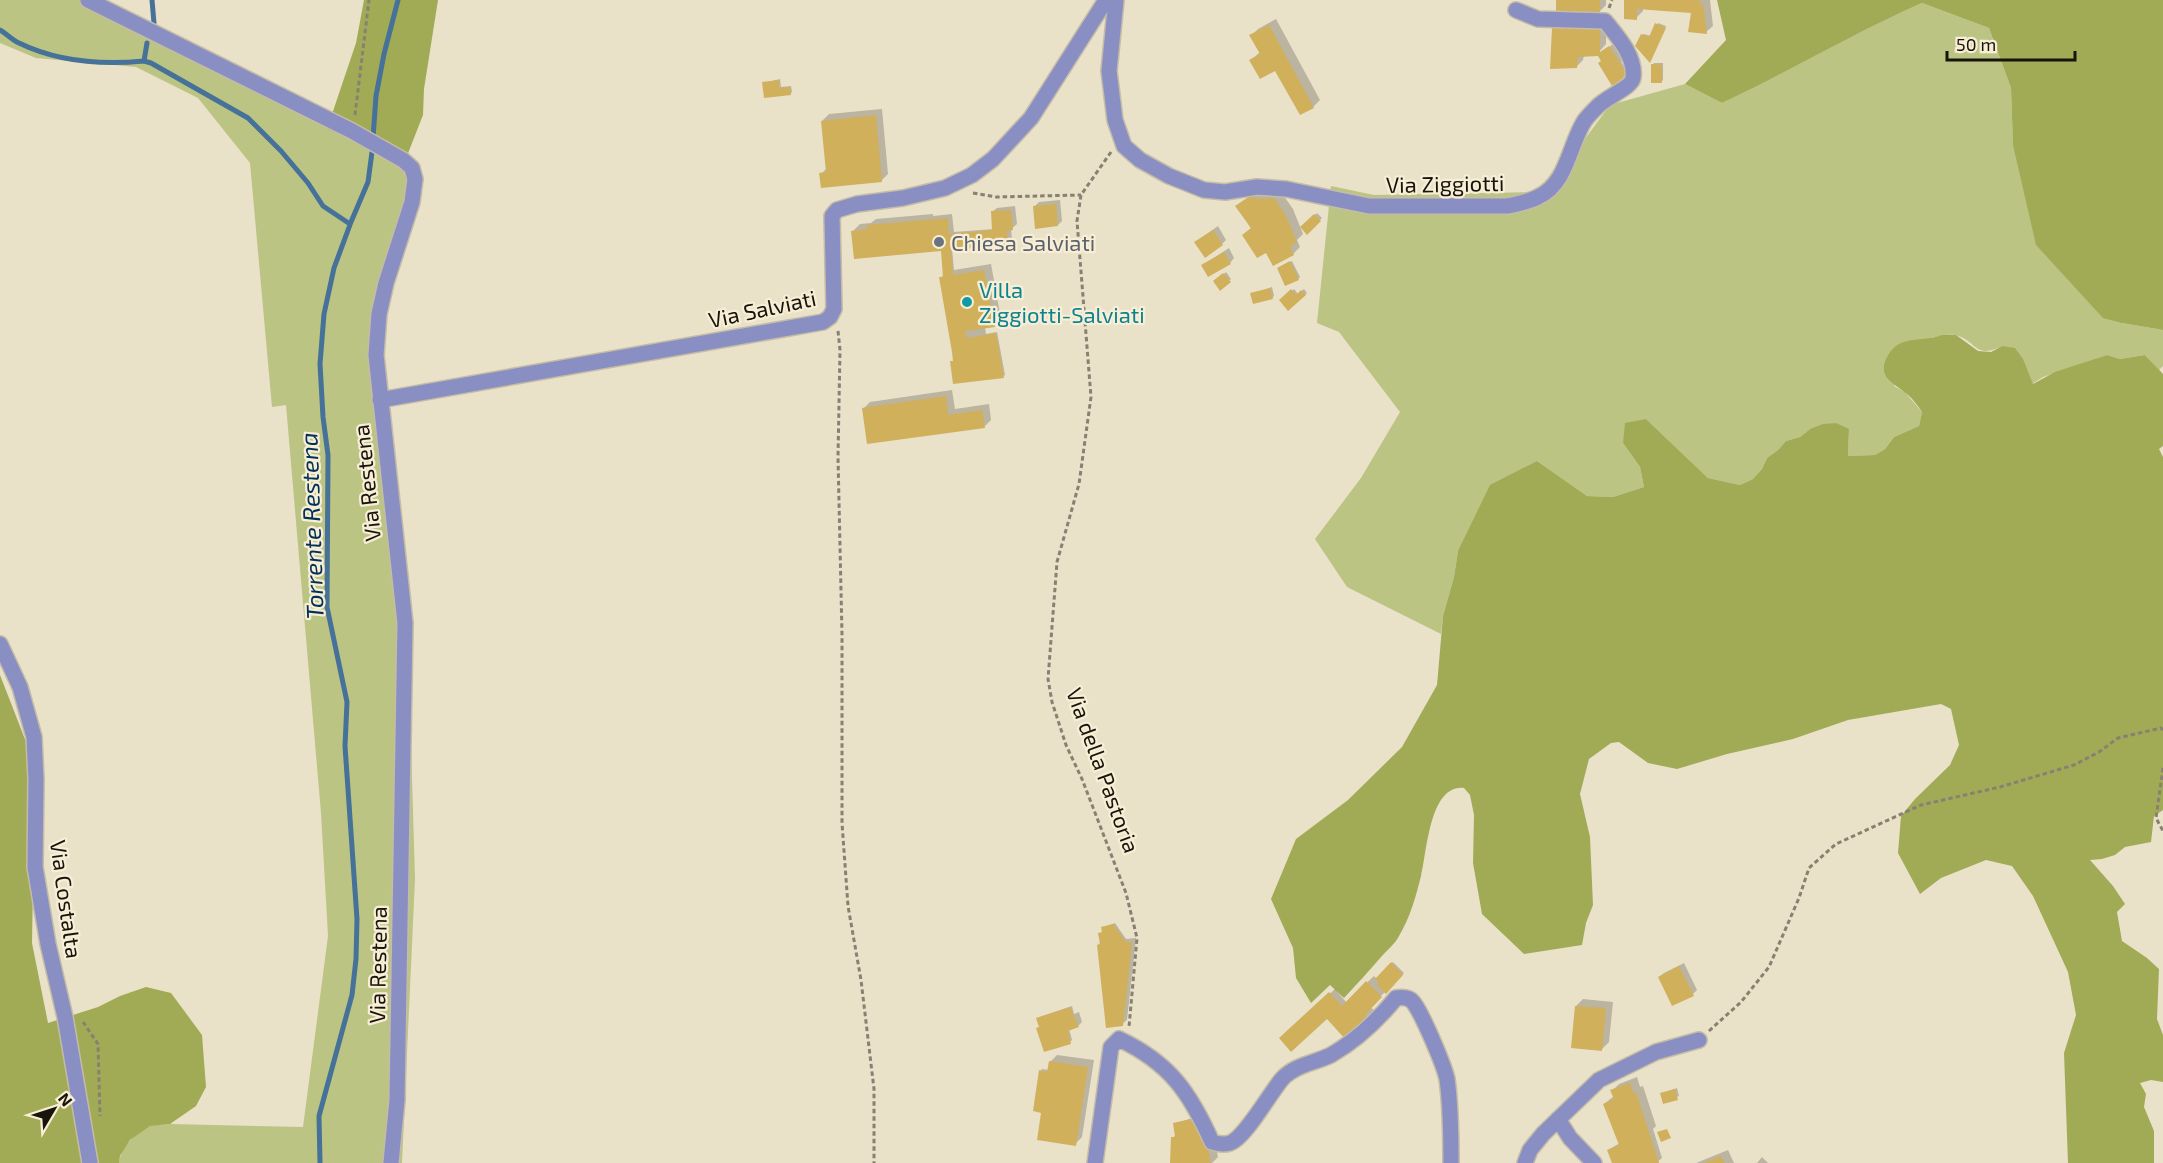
<svg xmlns="http://www.w3.org/2000/svg" width="2163" height="1163" font-family="'Exo 2',sans-serif">
  <rect width="100%" height="100%" fill="#eae1c9"/>
  <path fill="#bbc483" d="M0,0h88l75,35 141,82 47,22 54,22 12,19 -41,155 32,305 7,239 -13,284h-283c2,-15 16,-31 31,-37 5,-2 14,-1 20,-2l133,3 25,-191 -7,-123 -35,-408 -14,2 -22,-244 -52,-65 -62,-31 -100,-9 -36,-15z
    M1922,3l67,25 22,60 2,57 109,178 41,7v36l-4,4 -14,-15 -25,4 -13,-4 -64,22 -11,7 -5,-12 -25,-26c-28,14 -25,-6 -47,-11 -13,-2 -26,5 -39,5l-22,46 11,6 17,20 -3,14 -25,11 -9,12 -10,6 -27,1 1,-27h-39l-10,8 -14,4 -8,9 -11,8 -5,11 -9,10 -13,6 -32,-7 -62,-59 -23,24 17,24 4,20 -31,10 -26,-1 -50,-35 -79,90 -4,26 -11,39 -2,18 -94,-47 -32,-48 46,-61 39,-66 -61,-80 -22,-9 14,-137 43,9 166,-3 42,-49 28,-38 75,-21 37,19c68,-32 132,-70 200,-100z"/>
  <path fill="#a1ab56" d="M364,0h74l-14,89 -1,26 -18,46 -78,-32 29,-86z
    M1717,0h446v330l-41,-7 -19,-5 -67,-73 -23,-100 -2,-57 -22,-60 -67,-25c-68,30 -132,68 -200,100l-37,-19 41,-44z
    M1942,335h14l22,16 13,1 11,-6 13,2 8,11 10,25 22,-12 52,-17 13,4 25,-4 18,19v72l-4,3 4,8v353l-9,6 -3,26 -26,5 -10,8 -13,4 -12,1 23,26 12,18 -8,8 5,29 25,17 12,11 -2,50 6,16v47l-12,-2 -11,3 6,11 -2,13 10,24v32h-86l-4,-110 12,-38 -8,-43 -35,-76 -21,-30 -26,-6 -45,18 -21,16 -22,-41 3,-37 14,-17 35,-34 9,-20 -8,-36 -10,-5 -93,16 -55,19 -66,15 -50,15 -29,-6 -29,-21 -8,1 -22,16 -9,35 10,43 3,68 -7,18 -4,22 -58,9 -42,-40 -9,-51 1,-48 -4,-20 -6,-7c-35,-4 -37,66 -43,88 -5,20 -11,42 -22,60 -4,8 -12,14 -18,21 -12,14 -25,28 -37,41l-14,-13 -19,18 -15,-25 -3,-30 -22,-49 25,-60 52,-39 54,-53 35,-62 6,-69 11,-39 4,-26 32,-66 47,-24 50,35 26,1 31,-10 -4,-20 -17,-24 2,-20 21,-4 62,59 32,7 13,-6 9,-10 5,-11 11,-8 8,-9 14,-4 10,-8 13,-5 13,-1 13,6 -1,27 27,-1 10,-6 9,-12 25,-11 3,-14c-4,-6 -9,-13 -15,-18 -11,-10 -31,-16 -20,-37 4,-7 9,-13 17,-15 13,-4 25,-2 38,-7z
    M0,675l35,90 -3,178 16,80 50,-16 22,-11 26,-9 25,6 31,42 4,52 -10,19 -26,18 -20,2 -20,14 -10,16 -1,7h-119z"/>
  <path fill="#0003" d="M1558,0h48v5l-7,7z
    M1626,0h84l3,26 -7,6 -14,-20 -49,-4v3l-7,7z
    M1276,19l44,81 -7,7 -37,-38 -25,-9 9,-8 -9,-16 7,-7z
    M1606,21v23l-9,10 -13,1 -1,5 -7,7 -22,-38 7,-7z
    M1658,23l8,3 -16,36 -8,-27 2,-1 7,2z
    M1614,43l10,16 -3,3 8,12 -26,-14 -4,-5z
    M1654,63h9v17l-2,2 -8,-17z
    M780,79l1,8 10,-1 1,6 -2,2 -26,-11z
    M882,109l6,65 -7,7 -60,-7 6,-6 -5,-47 7,-7z
    M1258,191l3,5 4,-4h16l12,17 10,25 -6,6 3,7 -7,7 -20,10 -36,-58z
    M1060,200l2,21 -4,4 -24,-18 5,-5z
    M1015,206l2,18 -6,5 1,10 -5,4 -55,5 2,22 37,-6 10,55 -7,7 -9,1 1,7 11,-2 8,43 -2,1 -51,-14 2,-3 -14,-81 5,-4v-25l-92,-18 7,-7 11,-1 5,-4 57,-5v2l19,-2 2,18 40,-3 -2,-17 5,-4z
    M1317,213l5,5 -15,15 -5,-6z
    M1218,226l8,14 -4,4 -21,-6z
    M1229,248l5,10 -4,5 -27,2z
    M1292,261l8,16 -2,2 -20,-11z
    M1226,272l5,7 -11,10 -5,-7z
    M1272,287l2,9 -2,2 -20,-4z
    M1294,289l4,5 6,-5 3,4 -18,16 -8,-9z
    M952,390l3,19 34,-5 2,16 -7,7 -121,-18 7,-7z
    M1115,923l11,16 10,-1 -9,82 -5,4 -24,-79 3,-3 -1,-8 4,-3 -2,-3z
    M1393,962l11,11 -34,34 5,4 -7,7 -41,-2 -46,22 54,-49 11,13 28,-26 3,3z
    M1684,963l13,27 -4,4 -34,-17 5,-4z
    M1583,999l30,3 -4,40 -7,7 -26,-43z
    M1072,1006l2,8 5,-2 3,10 -4,4 -9,3 3,11 -2,2 -30,-16 -2,-7 2,-2z
    M1057,1055l37,5 -12,77 -7,7 -32,-33 -2,-40 1,-2 7,1 1,-8z
    M1637,1077l3,10 3,-1 13,40 -3,3 9,29 -6,5h-43l-5,-13 12,-7 -16,-39 10,-8 -2,-5 7,-7z
    M1677,1088l2,8 -15,6 -2,-9z
    M1192,1118l2,4 5,-2 13,9 6,28 -6,6h-40v-25l4,-3 -1,-11z
    M1728,1150l6,13h-38z
    M1762,1157l6,6h-11z"/>
  <g fill="none" stroke-linecap="round" stroke-linejoin="round">
    <path stroke="#467199" stroke-width="5" d="M152,0l2,23
      M0,30c7,4 12,10 19,13 39,19 83,22 125,18
      M147,43l-3,18 7,2 97,55 33,33 27,32 15,23 27,18
      M320,1163l-1,-47 33,-121 4,-36 1,-40 -12,-173 2,-44 -20,-95 1,-152 -5,-38 -3,-53 4,-50 10,-46 17,-46 17,-40 4,-30 4,-56 8,-42 14,-54"/>
  </g>
  <path fill="#d0b05b" d="M1556,0h44v13l-44,-1z
    M1624,0h76l-1,4h4l4,30 -19,-2 3,-19 -54,-4v11l-13,-1z
    M1655,23l11,5 -16,35 -15,-17 6,-12 8,3z
    M1269,25l45,83 -14,7 -25,-44 -15,8 -11,-19 11,-6 -11,-19z
    M1586,26l14,2v24l9,-6 20,31 -17,9 -14,-23 3,-2 -3,-5 -20,1 -1,11 -27,1 2,-41z
    M1651,64l11,1v18h-11z
    M779,80v8l11,-1 1,8 -27,3 -2,-16z
    M876,115l6,67 -61,6 -2,-15 7,-1 -5,-51z
    M1253,194l3,5 18,-1 12,18 11,26 -7,4 4,9 -21,11 -7,-13 -9,5 -15,-23 9,-7 -16,-22z
    M1056,204l2,22 -23,3 -2,-23z
    M1011,210l2,20 -6,1 1,14 -57,5 2,25 31,-5 11,57 -30,4 2,7 29,-5 8,45 -51,6 -3,-23h3l-1,-9 -13,-75h4l-2,-26 -87,8 -3,-28 16,-2v-4l81,-7 1,16 43,-4 -1,-19z
    M1314,214l7,7 -14,14 -7,-8z
    M1213,230l10,15 -18,13 -11,-16z
    M1224,252l7,12 -23,13 -7,-12z
    M1290,261l9,19 -14,6 -8,-18z
    M1223,273l8,9 -11,9 -7,-10z
    M1270,288l3,11 -20,5 -3,-11z
    M1291,289l5,6 5,-5 5,5 -18,16 -9,-11z
    M946,396l2,19 34,-5 3,18 -118,16 -5,-36z
    M1113,924l13,18h6l-9,84 -17,2 -9,-83 3,-1 -2,-11 4,-1 -1,-5z
    M1391,962l12,13 -17,19 -9,-9 2,-2 -4,-4z
    M1679,966l15,30 -22,10 -14,-29z
    M1366,981l16,16 -17,18 4,4 -23,21 -19,-21 -36,33 -12,-14 50,-46 13,14z
    M1575,1006l31,2 -4,43 -31,-3z
    M1070,1007l9,20 -11,4 3,13 -27,8 -8,-24 3,-1 -3,-9z
    M1049,1061l39,6 -12,79 -39,-6 4,-27 -8,-2 6,-41 8,2z
    M1630,1083l3,10 3,-1 23,71h-47l-5,-13 12,-5 -16,-41 11,-5 -4,-9z
    M1675,1089l3,11 -15,4 -3,-11z
    M1191,1119l1,4 5,-2 8,14 6,28h-41l1,-26h4l-2,-14z
    M1667,1129l4,9 -10,4 -4,-10z
    M1721,1156l3,7h-20z"/>
  <g fill="none" stroke-linecap="round" stroke-linejoin="round">
    <defs>
      <path id="minor" d="M88,0l264,131 51,29 9,8 3,11 -3,23 -26,81 -7,31 -3,41 29,268 -8,477 -6,63
        M1116,0l-7,71 6,49 9,26 16,14 29,16 35,14 21,2 32,-5 29,2 83,17h138c11,-2 21,-4 31,-9 30,-14 31,-53 47,-77 4,-5 9,-10 13,-14 7,-8 34,-19 35,-28 3,-21 -15,-41 -28,-57l-67,-2 -22,-9
        M380,400l443,-78 7,-5 4,-8 -2,-93 5,-6 20,-6 46,-6 42,-10 27,-13 21,-16 38,-41 75,-118
        M0,644l20,43 14,50 2,42 -1,88 13,77 17,73 25,146
        M1558,1119l12,19 24,25
        M1095,1163l16,-116 8,-8c51,24 71,54 93,103 6,2 12,3 18,1 15,-5 40,-50 52,-64 12,-14 33,-16 49,-24 26,-15 46,-34 65,-57 7,-1 13,-1 17,4 9,11 31,63 34,77 4,28 4,56 4,84
        M1525,1163l5,-13 13,-16 56,-54 57,-28 43,-12"/>
    </defs>
    <use href="#minor" stroke="#c4bca7" stroke-width="18"/>
    <path stroke="#878171" stroke-width="3" stroke-dasharray="4.5 3" stroke-linecap="butt" d="M1609,8l3,-8
      M355,115l14,-115
      M1111,152l-30,43 -4,26 14,176 -12,87 -22,78 -9,117 4,23 14,43 16,34 44,114 11,45 -8,89
      M973,193l23,4 85,-2
      M838,331l2,19 -2,107 4,178v188l6,83 13,74 13,109v74
      M2163,768l-7,50 7,13
      M83,1022l15,22 2,72
      M1709,1031l32,-29 28,-35 30,-69 10,-30 27,-24 85,-39 79,-18 74,-22 25,-13 19,-14 43,-10 2,2"/>
    <use href="#minor" stroke="#898fc2" stroke-width="15"/>
  </g>
  <circle fill="#6b7280" stroke="#f8eed6" stroke-width="2" cx="939" cy="242" r="6"/>
  <circle fill="#0f9aa8" stroke="#f8eed6" stroke-width="2" cx="967" cy="302" r="6"/>
  <g text-anchor="middle" dominant-baseline="central" stroke-width="4.5" stroke-linejoin="round" paint-order="stroke">
    <g font-size="22" fill="#17140c" stroke="#f8eed6">
      <text transform="translate(1445 183) rotate(-1)">Via Ziggiotti</text>
      <text transform="translate(762 308) rotate(-12)">Via Salviati</text>
      <text transform="translate(366 483) rotate(-96)">Via Restena</text>
      <text transform="translate(1104 770) rotate(70)">Via della Pastoria</text>
      <text transform="translate(67 899) rotate(82)">Via Costalta</text>
      <text transform="translate(377 965) rotate(-89)">Via Restena</text>
    </g>
    <g font-size="22" fill="#5b616d" stroke="#f8eed6" text-anchor="start">
      <text x="951" y="242">Chiesa Salviati</text>
    </g>
    <g font-size="22" fill="#0d838f" stroke="#f8eed6" text-anchor="start">
      <text x="979" y="289">Villa<tspan x="979" dy="25">Ziggiotti-Salviati</tspan></text>
    </g>
    <g font-size="24" font-style="italic" fill="#003258" stroke="#f8eed6">
      <text transform="translate(311 526) rotate(-92)">Torrente Restena</text>
    </g>
  </g>
  <g transform="translate(54 1109) rotate(51)" stroke="#f8eed6" stroke-width="4.5" paint-order="stroke">
  <path d="M0-4.5L10 22L0 15L-10 22Z" fill="#17140c"/>
  <text y="-9" font-size="16" font-weight="bold" text-anchor="middle" fill="#17140c">N</text>
  </g>
  <path d="M1947 51v9h128v-9" fill="none" stroke="#17140c" stroke-width="3"/>
  <text x="1956" y="51" font-size="18" fill="#17140c" stroke="#f8eed6" stroke-width="4.5" paint-order="stroke">50 m</text>
</svg>
